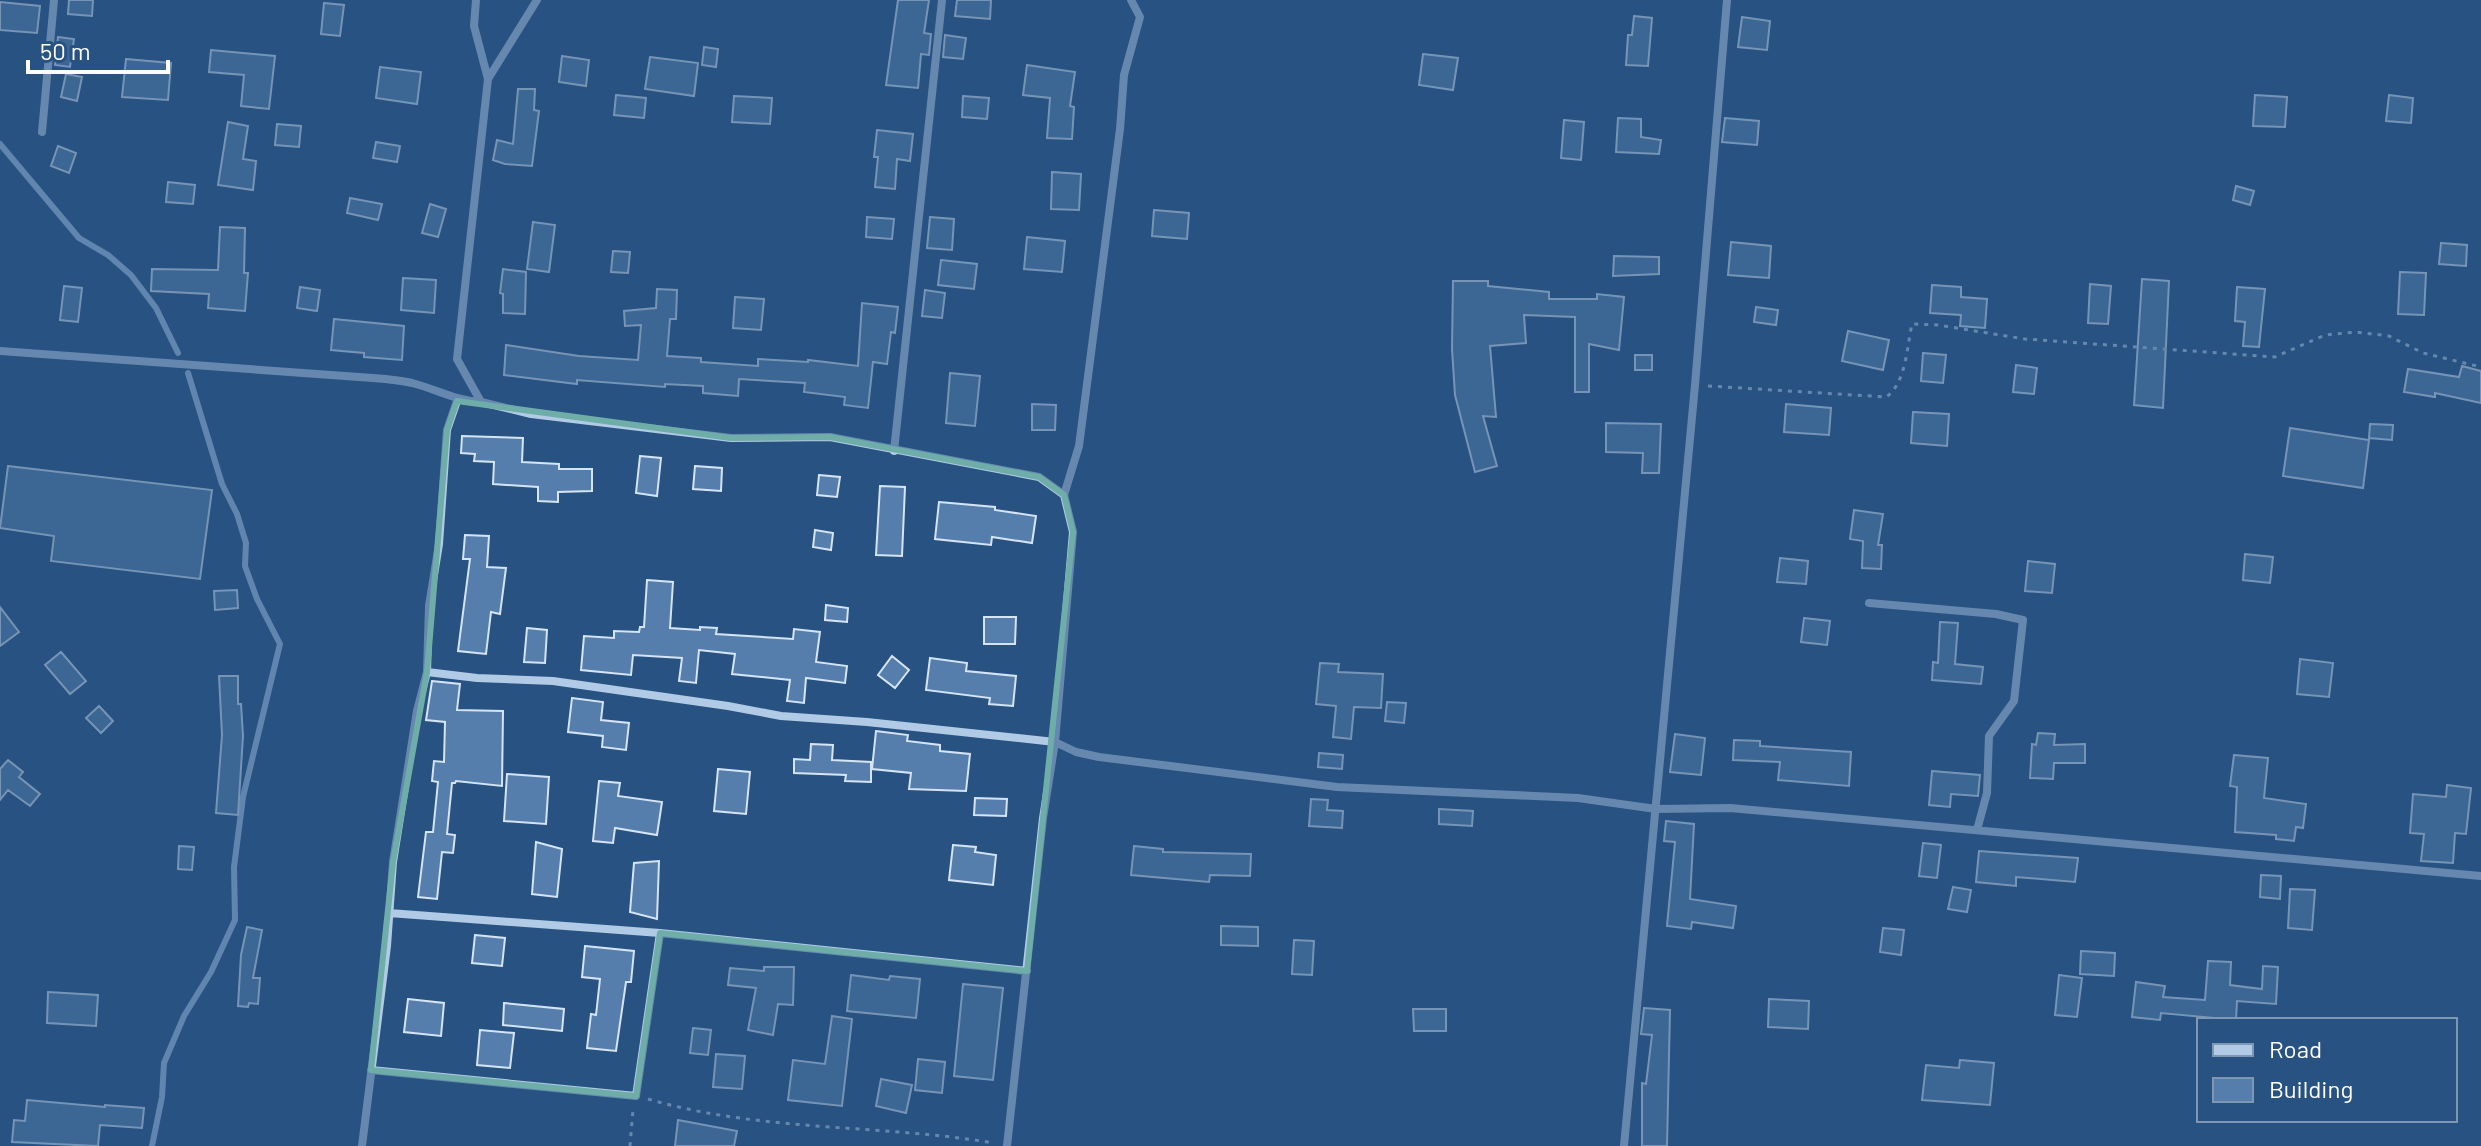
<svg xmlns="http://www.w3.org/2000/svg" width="2481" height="1146" font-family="Barlow,sans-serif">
  <rect width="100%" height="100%" fill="#285281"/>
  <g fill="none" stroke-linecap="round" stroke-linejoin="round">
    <path stroke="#a5c6e6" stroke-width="6" d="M0,144l79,94 29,17 23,20 25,33 22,45
      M152,1146l10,-49 2,-34 20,-47 27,-44 24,-52 -1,-53 9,-70 37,-153 -23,-45 -12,-33 1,-23 -9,-29 -15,-30 -34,-111"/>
  </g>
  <path fill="#557eac" stroke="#d4e4f5" stroke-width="2" d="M69,0h24l-1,16 -24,-2z
    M898,0h31l-5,33 7,1 -2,21 -8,-1 -3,34 -32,-3z
    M957,0h34l-1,19 -35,-3z
    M0,2l40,4 -3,27 -37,-3z
    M324,3l20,2 -4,31 -19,-2z
    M1634,16l18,2 -4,48 -22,-1 2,-30h4z
    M1742,17l28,4 -3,29 -29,-3z
    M945,35l21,3 -3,21 -20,-2z
    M58,37l16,2 -4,28 -15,-2z
    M704,47l14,2 -2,18 -14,-2z
    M211,50l64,6 -6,53 -28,-3 3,-31 -35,-3z
    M1423,54l35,4 -5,32 -34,-5z
    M562,56l27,4 -3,26 -27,-4z
    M650,57l48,6 -4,33 -49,-7z
    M126,59l45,4 -3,37 -46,-3z
    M1027,65l48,7 -5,34 4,1 -2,32 -25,-1 3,-40 -27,-3z
    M380,67l41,5 -4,32 -41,-6z
    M66,74l16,3 -5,24 -16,-4z
    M518,89h17l-1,21 5,1 -7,55 -27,-2 -12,-4 4,-20 16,4z
    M616,95l30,3 -2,20 -30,-3z
    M2255,95l32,2 -2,30 -32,-1z
    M2389,95l24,3 -2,25 -25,-2z
    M734,96l38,2 -2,26 -38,-2z
    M963,96l26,2 -2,21 -25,-2z
    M1618,118l23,1v18l20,3 -2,14 -43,-2z
    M1725,118l34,3 -2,24 -35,-3z
    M1564,120l20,2 -3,38 -20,-2z
    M228,122l20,4 -5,33 13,2 -3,29 -35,-5z
    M277,124l24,2 -2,21 -24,-2z
    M877,130l36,4 -3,27 -13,-2 -2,30 -20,-2 3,-30h-4z
    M376,142l24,4 -3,16 -24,-4z
    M58,146l18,7 -7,20 -18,-7z
    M1052,172l29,2 -2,36 -28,-1z
    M168,182l27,3 -2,19 -27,-2z
    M2236,186l18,5 -4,14 -17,-5z
    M350,198l32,6 -4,16 -31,-7z
    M430,204l16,5 -8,28 -16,-4z
    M1154,210l35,3 -2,26 -35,-3z
    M867,217l27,2 -2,20 -26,-2z
    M930,217l24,2 -2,31 -25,-2z
    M533,222l22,3 -6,47 -22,-3z
    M220,227l25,1 -1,45h4l-3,38 -37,-3 1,-14 -58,-3 1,-22 66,1z
    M1027,237l38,4 -3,31 -38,-3z
    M1731,242l40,4 -2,32 -41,-3z
    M2441,243l26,2 -1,21 -27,-2z
    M613,251l17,1 -2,21 -17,-1z
    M1614,256l45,1v17l-46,2z
    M941,260l36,4 -3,25 -36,-4z
    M503,269l23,3 -1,42 -22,-1v-19l-3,-1z
    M2400,272l26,1 -2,42 -26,-1z
    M403,278l33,2 -2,33 -33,-3z
    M2142,279l27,2 -6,127 -29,-3z
    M1453,281h35v5l61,6v7h48v-5l27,3 -5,53 -30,-6v48h-14v-75l-51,-2 2,28 -36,3 6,71 -13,-1 14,50 -22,6 -20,-77 -3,-46z
    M2090,284l21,2 -3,38 -20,-1z
    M1932,285l29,2v10l26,2 -2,29 -25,-2 1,-11 -31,-2z
    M64,286l18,2 -4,34 -18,-2z
    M300,287l20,3 -3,21 -20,-3z
    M2237,287l28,2 -6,58 -16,-1 2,-24 -10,-1z
    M657,289l20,1 -1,29h-6l-3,37 34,2v4l57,4v-7l50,3v-2l50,6 4,-63 36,4 -3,26 -4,-1 -4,32 -14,-2 -5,46 -24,-3 1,-8 -41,-5 1,-9 -66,-4 -1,17 -35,-3v-7l-38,-2v3l-88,-7v4l-73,-9 2,-30 73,11 59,4 3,-35 -16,1 -1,-15 32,-3z
    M925,290l20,3 -3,25 -20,-2z
    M735,297l29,2 -3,31 -28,-2z
    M1756,307l22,3 -2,15 -22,-3z
    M334,319l70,7 -2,34 -38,-3v-4l-33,-3z
    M1848,331l41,9 -6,30 -41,-9z
    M1923,353l23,2 -3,28 -22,-2z
    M1635,355h17v15h-17z
    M2016,365l21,3 -3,26 -21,-2z
    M2462,366l19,5v32l-46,-10v4l-31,-5 4,-23 51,8z
    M950,373l30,3 -5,50 -29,-3z
    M1032,404l24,1 -1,25h-23z
    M1786,404l45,4 -2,27 -45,-3z
    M1913,412l36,2 -2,32 -36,-3z
    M1606,423l55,1 -2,49h-17l1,-20 -37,-1z
    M2370,424l23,1 -1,15 -23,-2z
    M2290,428l79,12 -6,48 -80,-12z
    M462,436l61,2 -1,24 37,2v5h33v22l-34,1v10l-20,-1v-14l-45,-3 1,-22 -20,-1 1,-7 -14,-1z
    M640,456l21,2 -4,38 -21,-3z
    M8,466l204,24 -12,89 -149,-18 3,-25 -54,-8z
    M695,466l27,2 -1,23 -28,-2z
    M819,475l21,2 -3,20 -20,-2z
    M880,486l25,1 -3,69 -26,-1z
    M939,502l56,5v3l41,6 -4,27 -40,-6 -1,8 -56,-6z
    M1854,510l29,4 -5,31h4l-1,24 -19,-1 1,-27 -13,-2z
    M815,530l18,3 -2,17 -18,-3z
    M465,535l24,1 -2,31 19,1 -6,46 -9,-2 -5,42 -28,-3 12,-92h-7z
    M2245,554l28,3 -3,26 -27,-3z
    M1780,558l28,3 -2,23 -29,-2z
    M2028,561l27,3 -3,29 -27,-2z
    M647,580l26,2 -3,46 30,2v-3l17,1 -1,6 77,5 1,-10 26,3 -4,30 31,4 -2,17 -39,-5 -2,25 -17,-2 3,-21 -58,-6 3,-20 -36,-4 -3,33 -17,-2 3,-23 -49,-3 -2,20 -50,-5 3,-34 30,2v-7l25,1 1,-5h4z
    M237,590l1,18 -23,2 -1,-19z
    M826,605l22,3 -1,14 -22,-2z
    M0,607l19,25 -19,14z
    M984,617h32l-1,27h-31z
    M1804,618l26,3 -3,24 -26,-3z
    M1940,622l18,1 -3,41 28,3 -2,17 -49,-4 1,-18 5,1z
    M527,628l20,2 -2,33 -21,-1z
    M61,652l25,29 -16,13 -25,-29z
    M892,656l17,14 -14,18 -17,-13z
    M930,658l37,5 -1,8 50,5 -3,30 -24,-2 1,-6 -64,-8z
    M2300,659l33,4 -4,34 -32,-3z
    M1320,663l19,1 -1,8 45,2 -2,34 -27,-1 -3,32 -18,-2 3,-31 -20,-2z
    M219,676h19v28h3l2,32 -5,79 -22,-2 6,-78z
    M432,681l28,3 -3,26 46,1 -1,75 -46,-5 -1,2h-3l-5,51 8,1 -2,18 -11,-1 -5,47 -19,-2 8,-65h7l5,-50 -6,-1 2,-20 10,1 1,-40 -19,-2z
    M572,698l31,4 -2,18 28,3 -3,27 -24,-3 1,-11 -35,-4z
    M1387,702l19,1 -2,20 -19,-2z
    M99,706l14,15 -12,12 -15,-15z
    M876,731l32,4 -1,6 33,4v6l30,3 -4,37 -57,-2 2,-16 -39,-4z
    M2038,733l17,1 -1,11 31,-1v19h-31l-1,16 -23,-1 2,-34 4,1z
    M1675,734l30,4 -4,37 -31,-3z
    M1734,740l26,1v5l91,6 -2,34 -71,-6 2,-18 -47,-2z
    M811,744l22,1 -1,15 39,2v20l-26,-1 1,-6 -52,-2v-14l16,1z
    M1319,753l24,2 -1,14 -24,-2z
    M2234,755l34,3 -4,40 42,6 -3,24 -7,-1 -2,14 -18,-2v-4l-41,-3 2,-45 -7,-1z
    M8,760l15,12 -4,5 21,17 -10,12 -22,-16 -8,10v-31z
    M718,769l32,3 -4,42 -32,-3z
    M1932,771l48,4 -2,21 -27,-2 -1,13 -21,-2z
    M507,774l42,3 -3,47 -42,-3z
    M599,781l21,2 -2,13 44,6 -5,33 -42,-7 -2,15 -20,-2z
    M2447,785l24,3 -5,46 -11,-1 -2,30 -32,-2 3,-27 -14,-1 3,-39 33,3z
    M975,798l32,1 -1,17 -32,-1z
    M1311,799l17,1 -1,10 16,1 -1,17 -33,-2z
    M1439,809l34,2 -1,15 -33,-2z
    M1666,821l28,3 -4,75 46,7 -3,22 -41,-6 -1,7 -24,-3 8,-84 -11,-1z
    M536,842l26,7 -5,48 -25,-3z
    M1923,843l18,2 -4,33 -18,-2z
    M953,845l23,2 -1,5 21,3 -3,30 -44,-5z
    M179,846l15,1 -2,23 -14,-1z
    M1134,846l29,3v3l88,2 -1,22 -40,-1 -1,7 -78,-7z
    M1979,851l99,7 -3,24 -59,-5v9l-40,-4z
    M659,861l-2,58 -27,-7 4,-49z
    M2261,875l20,1 -1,23 -20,-2z
    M1953,887l18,3 -4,22 -19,-3z
    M2290,889l25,1 -3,40 -24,-2z
    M1221,926l37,1v19l-37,-1z
    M247,927l15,3 -9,48h7l-2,26 -9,-1 -1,4 -10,-1 3,-51z
    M1883,928l21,2 -3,25 -21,-3z
    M475,935l30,3 -3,28 -30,-3z
    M1294,940l20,1 -2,34 -20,-1z
    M585,946l49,5 -3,31h-5l-10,69 -29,-3 4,-34 5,1 4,-36 -18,-2z
    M2081,951l34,2 -1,23 -34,-2z
    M2208,961l23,1 -1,23 32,4 1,-23 15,1 -2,37 -39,-3 -1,19 -75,-7 -1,7 -28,-3 4,-35 29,4 -2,11 42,3z
    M764,967h30l-1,38 -15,-1 -5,31 -25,-5 8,-42 -28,-3 2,-17 34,3z
    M851,975l38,5 1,-4 30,3 -4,39 -69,-7z
    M2059,975l23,3 -5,39 -22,-2z
    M963,984l40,4 -10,92 -39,-4z
    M48,992l50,3 -2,31 -49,-3z
    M408,999l36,4 -3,33 -37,-4z
    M1769,999l40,2 -1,28 -40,-2z
    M504,1003l60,6 -2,22 -59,-6z
    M1644,1008l26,2 -3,136h-25v-63l4,1 6,-49 -11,-1z
    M1413,1009h33v22h-32z
    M832,1016l20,3 -10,87 -54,-6 5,-40 32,4z
    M693,1028l18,2 -3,25 -18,-2z
    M480,1030l34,3 -4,35 -33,-3z
    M716,1054l29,2 -3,33 -29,-2z
    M918,1059l27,3 -3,31 -27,-3z
    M1960,1060l34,3 -4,42 -68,-5 4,-35 33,3z
    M881,1079l31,6 -6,28 -30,-7z
    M27,1100l78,7v-2l39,3 -2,20 -42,-3 -2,21 -86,-4 2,-22 11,1z
    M678,1120l59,11 -3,15h-59z"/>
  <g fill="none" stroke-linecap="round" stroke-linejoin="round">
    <path stroke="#b1cbe6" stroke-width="3" stroke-dasharray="4 6" stroke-linecap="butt" d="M1708,386l178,11c20,-13 21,-51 26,-73l26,1 87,14 250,18 50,-22 31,-3 33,4 34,17 58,14
      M648,1099c112,33 232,25 346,44
      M630,1146l3,-36"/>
    <path stroke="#b1cbe6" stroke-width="8" d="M476,0l-2,26 14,53 -31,280 24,43 50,12 200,24 99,-1 209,40 25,18 9,37 -18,210 21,10 23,5 238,30 241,11 78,11 74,-1 751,68
      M488,79l49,-79
      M42,132l12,-132
      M0,351l373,27c13,1 26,2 39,5 27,7 41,17 69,19
      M894,451l48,-451
      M1064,495l15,-49 41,-317 4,-54 16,-58 -9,-17
      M1869,603l127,11 27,6 -9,81 -25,35 -2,57 -10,37
      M427,672l50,6 76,3 175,25 53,10 86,6 188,20 -12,76 -36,328
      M389,913l271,20
      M371,1070l265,26 24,-163 367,38
      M362,1146l25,-200 6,-84 24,-151 10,-39 2,-66 10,-62 8,-114 10,-29
      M1624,1146l71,-761 32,-385"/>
  </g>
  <path d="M0 0H2481V1146H0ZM457,401l274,37 99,-1 209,40 25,18 9,37 -46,439 -367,-38 -24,163 -265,-26 22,-208 34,-190 20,-242z" fill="#285281" fill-opacity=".55" fill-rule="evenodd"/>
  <path fill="none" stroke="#6fada8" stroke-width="6" stroke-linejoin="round" d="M457,401l274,37 99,-1 209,40 25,18 9,37 -46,439 -367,-38 -24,163 -265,-26 22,-208 34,-190 20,-242z"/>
  <rect x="2197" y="1018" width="260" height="104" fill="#285281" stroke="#7e97b3" stroke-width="2"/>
  <rect x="2213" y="1044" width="40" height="12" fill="#b1cbe6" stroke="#7e97b3" stroke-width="2"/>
  <text x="2269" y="1058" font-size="24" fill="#ffffff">Road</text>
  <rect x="2213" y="1078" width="40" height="24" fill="#557eac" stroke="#7e97b3" stroke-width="2"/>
  <text x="2269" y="1098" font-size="24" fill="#ffffff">Building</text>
  <path d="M28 60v12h140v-12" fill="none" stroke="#ffffff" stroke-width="4"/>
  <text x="40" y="60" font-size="24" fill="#ffffff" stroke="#285281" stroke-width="6" paint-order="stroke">50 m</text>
</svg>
